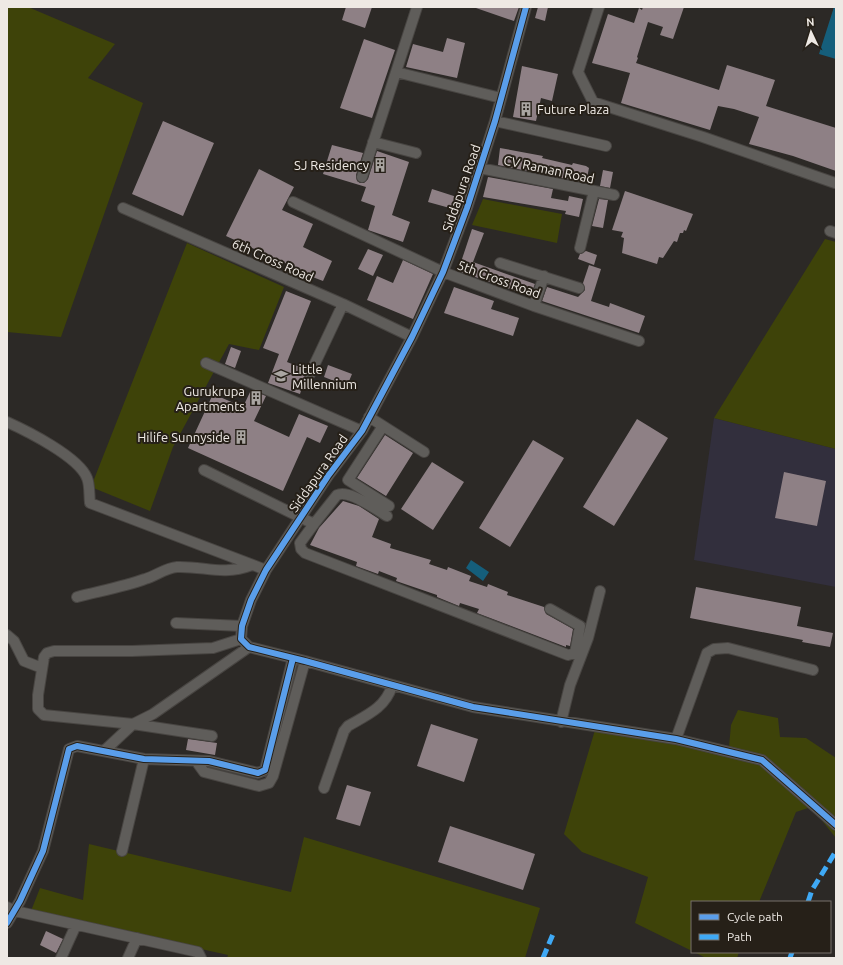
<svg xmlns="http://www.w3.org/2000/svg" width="843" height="965" font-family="Ubuntu,sans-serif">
  <rect width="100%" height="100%" fill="#2c2926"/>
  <path fill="#322f3d" d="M714,418l122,31v138l-142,-27z"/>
  <path fill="#3e4309" d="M7,7h21l87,37 -27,34 55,25 -82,234 -54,-5z
    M483,199l79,15 -5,29 -85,-18z
    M825,239l11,3v207l-122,-31z
    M187,243l97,44 -25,63 -30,-6 -56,103 -23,64 -59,-24z
    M738,710l40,8 2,19 26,1 30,20v80l-25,-31 -15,5 -37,90h-67v49l-57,-28 13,-46 -66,-25 -18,-18 31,-104 134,17 2,-22z
    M304,837l236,71 -15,50h-298l1,-3 -197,-44 9,-23 43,12 6,-56 202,48z
    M694,952h45l-2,6h-31z"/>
  <path fill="#155e7b" d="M834,7h2v52l-17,-5z
    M471,560l18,12 -6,9 -17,-13z"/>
  <path fill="#8e8085" d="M346,7h26l-7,21 -23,-8z
    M477,7h42l-5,14 -38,-13z
    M538,7h10l-3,14 -10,-3z
    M643,7h41l-11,32 -13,-4 3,-8 -15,-5 -11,35 1,1 -2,5 83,27 8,-25 48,15 -9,26 70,22v43l-43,-15 -44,-12 10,-27 -25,-8 -16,-3 -8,24 -89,-27 9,-30 -38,-10 16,-49 26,9 5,-15 3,2z
    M447,38l18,5 -8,35 -51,-11 7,-23 30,8z
    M364,39l31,11 -23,68 -32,-10z
    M522,66l36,8 -6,27 -11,-3 -5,23 -23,-4z
    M163,121l51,22 -31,73 -51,-22z
    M332,145l31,8 -7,22 1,6 3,2h4l4,-4 9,-28 32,11 -17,53 18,7 -7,20 -35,-12 7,-24 -14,-5 5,-14 -43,-13z
    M500,148l43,8 -1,2 30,7 1,-2 13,3 3,2 -3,15 -88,-18z
    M259,169l35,18 -12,23 31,14 -10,23 29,14 -9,20 -26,-10 1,-2 -72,-33z
    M603,170l10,2 -3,16 -10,-2z
    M488,177l65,12 -2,9 17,3 1,-5 14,3 -4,18 -14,-3 1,-3 -83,-14z
    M432,189l28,9 -3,12 -29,-8z
    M625,191l68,23 -7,17 -2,-1 -1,3h-3l-3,9 -3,-1 -11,17 -4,-1 -2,7 -35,-11 2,-15 -3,-1 2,-5 -11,-2z
    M599,199l9,1 -5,28 -11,-2z
    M472,229l12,4 -11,29 62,22 -5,12 -72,-25z
    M368,249l15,6 -10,21 -15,-7z
    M586,251l11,4 -3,10 -16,-6 2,-5z
    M403,260l30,14 -20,45 -46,-19 10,-24 16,7z
    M589,265l12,4 -10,32 18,6 1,-4 35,13 -6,17 -97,-32 5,-14 31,10 7,-7 -2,-7z
    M454,287l40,14 -3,8 28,9 -6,18 -69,-23z
    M286,291l25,10 -24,61 18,7 -1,5 1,4 -5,16 -32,-11 11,-29 -16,-6z
    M231,347l10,4 -6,17 -10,-4z
    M328,365l24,9 -5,12 -23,-9z
    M251,390l15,6 -12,25 35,16 10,-23 29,12 -8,17 -13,-6 -24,54 -95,-43 25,-54 30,13z
    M637,419l31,19 -54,88 -31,-19z
    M385,435l28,18 -27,43 -29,-18z
    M533,440l31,18 -54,89 -31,-19z
    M432,462l32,20 -31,48 -32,-21z
    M784,472l42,9 -9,45 -42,-8z
    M343,501l16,5 20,13 -7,18 19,7 -1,4 41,12 -2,4 18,6 1,-3 23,9 -2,5 18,6 1,-3 20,8 -1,3 37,12 2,7 27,15 -3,17 -4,-1v2l-89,-34 2,-4 -19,-6 -1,3 -22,-9v-2l-41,-14 1,-3 -18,-7 -1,3 -22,-8 1,-4 -47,-17 9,-17z
    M696,587l105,20 -4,19 36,7 -3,14 -28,-5 1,-2 -113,-22z
    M431,724l47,15 -14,43 -47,-16z
    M188,739l29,4 -2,12 -29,-5z
    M347,785l24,7 -11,34 -24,-7z
    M450,826l85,28 -12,36 -85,-28z
    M46,931l17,8 -7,14 -16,-8z"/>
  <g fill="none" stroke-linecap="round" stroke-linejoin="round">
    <defs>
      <path id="minor" d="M526,7l-31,114 -28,87 -24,64 -31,65 -50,94 -34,45 -62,94 -15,30 -9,26 -1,13 8,8 56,14 168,46 203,32 86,21 74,65
        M599,7l-21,65 15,30 110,35 132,46
        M396,72l21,-65
        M495,121l111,25
        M373,142l43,11
        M480,168l134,27
        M362,177l34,-105 105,26
        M293,202l150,70 91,34 105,35
        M123,208l220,96 69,33
        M830,231l6,2
        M580,248l14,-57
        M500,263l79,25
        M534,306l10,-30
        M206,363l156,68
        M310,374l33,-70
        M369,417l55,35
        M7,422c20,9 72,35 80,56 3,7 2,17 3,25l176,67
        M383,426l-35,54 41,26
        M204,470l110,54 -14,19 1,6 4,4 263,102 7,-2 5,-27 -30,-17
        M314,524l23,-29c12,-6 38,14 50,21
        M77,597c23,-6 46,-10 68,-18 11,-3 20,-11 32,-12 28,-1 45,9 75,-2
        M176,623l66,3
        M7,635l7,6 10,20 18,7
        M561,722l9,-37 18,-47 12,-47
        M212,736l-79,-12 -89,-9 -6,-6v-14l6,-38 3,-4 7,-2h78l81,-3 28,-9
        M676,739l31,-86 7,-4 14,-1 85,22
        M104,751l29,-27 20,-10 96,-67
        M196,761l8,11 55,14 10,-3 4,-7 32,-115
        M324,788l20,-57 4,-5c19,-11 37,-18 44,-40
        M122,851l22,-92
        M7,907l8,4 183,41 3,6
        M7,923l13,-22 23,-50 26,-102 8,-3 67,13 65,2 49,12 7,-3 28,-112
        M61,958l15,-33
        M128,958l9,-20"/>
    </defs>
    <use href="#minor" stroke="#484542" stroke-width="12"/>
    <use href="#minor" stroke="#5f5d5a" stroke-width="10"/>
    <path stroke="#3fa9f5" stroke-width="5" stroke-dasharray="10 5" stroke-linecap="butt" d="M808,902l4,-12 24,-39
      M543,958l10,-24
      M790,958l2,-6"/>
    <defs>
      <path id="cycleway" d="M526,7l-31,114 -28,87 -24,64 -31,65 -50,94 -34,45 -62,94 -15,30 -9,26 -1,13 8,8 56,14 168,46 203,32 86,21 74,65
        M7,923l13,-22 23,-50 26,-102 8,-3 67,13 65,2 49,12 7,-3 28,-112"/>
    </defs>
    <use href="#cycleway" stroke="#262018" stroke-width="8"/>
    <use href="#cycleway" stroke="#5a9eea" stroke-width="6"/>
  </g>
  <defs>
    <symbol id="building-bare" viewBox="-9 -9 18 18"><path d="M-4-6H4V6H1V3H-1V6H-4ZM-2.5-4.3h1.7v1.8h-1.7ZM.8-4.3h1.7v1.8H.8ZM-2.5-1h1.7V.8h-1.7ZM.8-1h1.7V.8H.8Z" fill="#aaa6a2" stroke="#262018" stroke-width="2.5" paint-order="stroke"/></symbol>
    <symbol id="school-bare" viewBox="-9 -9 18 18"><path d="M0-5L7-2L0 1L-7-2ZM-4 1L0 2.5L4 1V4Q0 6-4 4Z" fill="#aaa6a2" stroke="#262018" stroke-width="2.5" paint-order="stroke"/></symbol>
  </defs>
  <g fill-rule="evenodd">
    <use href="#building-bare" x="516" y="99" width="20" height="20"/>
    <use href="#building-bare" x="370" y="155" width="20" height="20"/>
    <use href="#school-bare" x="271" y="366" width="20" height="20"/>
    <use href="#building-bare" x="246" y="388" width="20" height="20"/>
    <use href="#building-bare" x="231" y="427" width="20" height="20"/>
  </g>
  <g text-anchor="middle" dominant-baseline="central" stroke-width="4" stroke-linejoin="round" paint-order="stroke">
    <g font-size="13" fill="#eee9e4" stroke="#262018" text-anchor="end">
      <text x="537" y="109" text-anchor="start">Future Plaza</text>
      <text x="369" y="165">SJ Residency</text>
      <text x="292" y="369" text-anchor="start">Little<tspan x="292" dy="15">Millennium</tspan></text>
      <text x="245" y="391">Gurukrupa<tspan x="245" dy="15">Apartments</tspan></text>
      <text x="230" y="437">Hilife Sunnyside</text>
    </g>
    <g font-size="13" fill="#eee9e4" stroke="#262018">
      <text transform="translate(549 169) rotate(12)">CV Raman Road</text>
      <text transform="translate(461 188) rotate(-71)">Siddapura Road</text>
      <text transform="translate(273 260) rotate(24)">6th Cross Road</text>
      <text transform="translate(499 279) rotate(20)">5th Cross Road</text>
      <text transform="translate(318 473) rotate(-55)">Siddapura Road</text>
    </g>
  </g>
  <rect width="843" height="965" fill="none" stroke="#eee9e4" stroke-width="16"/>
  <rect x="691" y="901" width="140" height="52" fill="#262018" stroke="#76706a"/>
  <rect x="699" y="914" width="20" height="6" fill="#5a9eea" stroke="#76706a"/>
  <text x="727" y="921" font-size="12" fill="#eee9e4">Cycle path</text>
  <rect x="699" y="934" width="20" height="6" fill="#3fa9f5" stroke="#76706a"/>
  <text x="727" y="941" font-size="12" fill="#eee9e4">Path</text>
  <g transform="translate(811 32) rotate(356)" stroke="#262018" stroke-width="3" paint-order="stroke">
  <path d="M0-3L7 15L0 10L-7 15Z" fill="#eee9e4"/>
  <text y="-6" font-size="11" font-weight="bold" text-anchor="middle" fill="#eee9e4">N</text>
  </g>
</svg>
